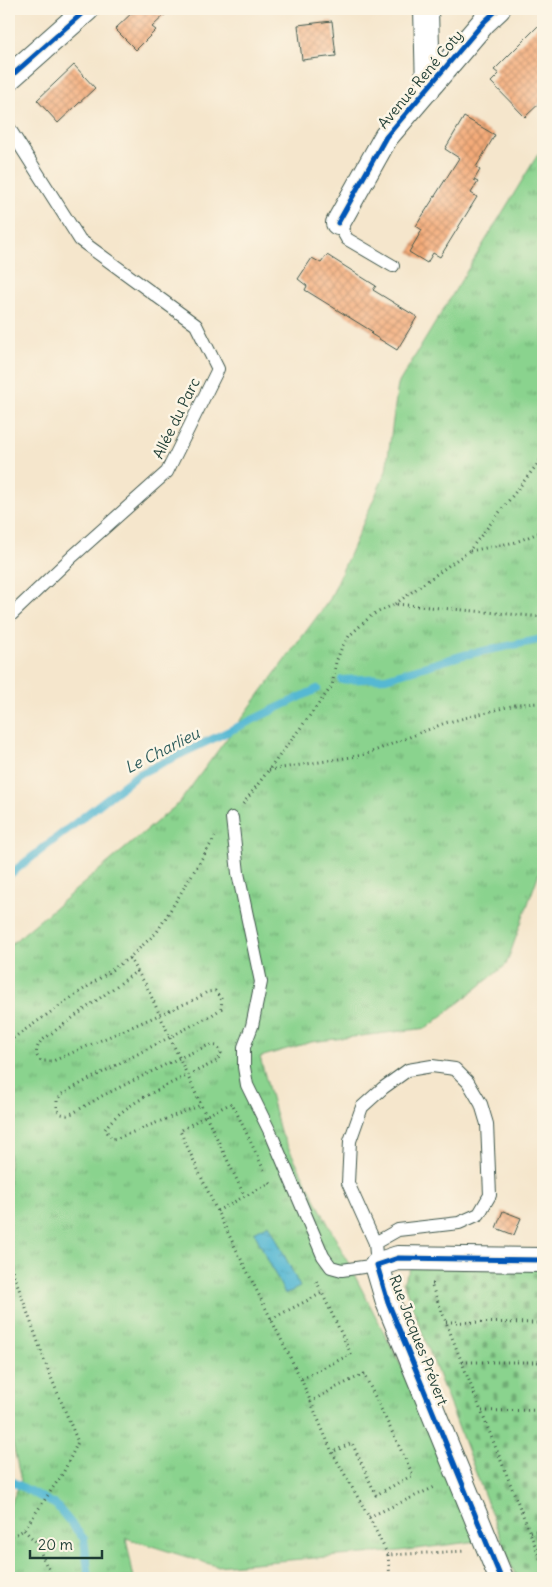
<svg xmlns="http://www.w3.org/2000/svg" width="552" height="1587" font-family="Delius,sans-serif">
  <defs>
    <pattern id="grass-tufts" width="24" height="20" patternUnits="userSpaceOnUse" patternTransform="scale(1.25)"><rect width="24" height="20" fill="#8ad38e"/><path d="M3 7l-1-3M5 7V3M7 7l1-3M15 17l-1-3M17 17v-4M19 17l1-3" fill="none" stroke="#70ac75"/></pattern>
    <pattern id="cemetery-stones" width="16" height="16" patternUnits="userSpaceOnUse" patternTransform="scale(1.25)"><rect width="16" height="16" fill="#8ad38e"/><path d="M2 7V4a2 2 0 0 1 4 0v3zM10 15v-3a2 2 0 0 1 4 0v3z" fill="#70ac75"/></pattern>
    <pattern id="water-ripples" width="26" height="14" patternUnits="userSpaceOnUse" patternTransform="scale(1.25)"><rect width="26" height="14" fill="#55b8d3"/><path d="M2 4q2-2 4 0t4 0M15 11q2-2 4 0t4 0" fill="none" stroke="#4697ac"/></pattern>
    <pattern id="building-cross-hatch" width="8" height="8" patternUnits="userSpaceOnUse" patternTransform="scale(1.25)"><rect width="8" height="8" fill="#f4ab79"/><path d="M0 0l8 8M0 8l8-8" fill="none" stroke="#c58c64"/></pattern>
  </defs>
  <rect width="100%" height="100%" fill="#fcf5e5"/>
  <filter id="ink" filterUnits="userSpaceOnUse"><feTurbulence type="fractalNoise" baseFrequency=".02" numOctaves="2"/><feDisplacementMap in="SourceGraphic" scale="10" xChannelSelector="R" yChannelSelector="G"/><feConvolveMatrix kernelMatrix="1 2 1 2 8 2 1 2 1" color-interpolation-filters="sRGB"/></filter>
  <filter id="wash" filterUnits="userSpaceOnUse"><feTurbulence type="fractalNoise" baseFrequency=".0096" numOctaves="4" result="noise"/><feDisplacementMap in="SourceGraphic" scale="20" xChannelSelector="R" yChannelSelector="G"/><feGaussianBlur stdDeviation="1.12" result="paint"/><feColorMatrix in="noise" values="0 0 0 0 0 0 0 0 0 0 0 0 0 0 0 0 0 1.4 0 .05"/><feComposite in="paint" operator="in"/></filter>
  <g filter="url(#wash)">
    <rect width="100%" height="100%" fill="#f5e6cc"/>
    <path fill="url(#grass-tufts)" stroke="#548861" d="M543,146v727h-4l-33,92 -79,63 -116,14 -51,15 20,74 126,244 72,166 -78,10 -184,15 -90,-28 8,40h-125v-71l12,-26 -12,-55v-480l170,-143 151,-204 56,-128 12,-87z"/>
    <path fill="url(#cemetery-stones)" stroke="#548861" d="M411,1267l132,2v309h-27l-113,-296z"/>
    <path fill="url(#water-ripples)" stroke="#3a7a84" d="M269,1224l31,63 -15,7 -31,-62z"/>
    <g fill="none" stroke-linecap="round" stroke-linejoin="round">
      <path stroke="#55b8d3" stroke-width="8" d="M342,680l44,-2 78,-23 79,-16
        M9,875l128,-100 180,-86
        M9,1480l47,25 28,34 5,39"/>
    </g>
    <g id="blocks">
      <path fill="url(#building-cross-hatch)" d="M136,9h35l-19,18 4,3 -20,20 -21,-21z
        M332,21l4,35 -34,4 -4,-35z
        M543,21v79l-18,17 -34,-35 8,-8 -5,-4z
        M74,65l21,23 -37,35 -21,-23z
        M464,117l31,18 -19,32 4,3 -6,10 4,2 -7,11 6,4 -37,60 -7,-4 -6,10 -18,-11 13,-22 -6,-4 43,-68 -14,-9z
        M327,255l49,31 -3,4 44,27 -20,33 -26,-16 2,-2 -68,-42 2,-4 -9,-7 14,-21 9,5z
        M503,1211l18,7 -7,17 -18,-7z"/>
    </g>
  </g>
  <g filter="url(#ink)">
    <use href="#blocks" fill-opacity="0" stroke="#3f564b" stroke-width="1"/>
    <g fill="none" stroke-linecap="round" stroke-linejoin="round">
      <defs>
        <path id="lane" d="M9,128l71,112 116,85 22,44 -51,103 -94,84 -64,61
          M338,223l9,16 46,27
          M232,818l6,55 23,109 -9,44 -8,21v20l3,18 25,51 51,120 8,11 11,3 35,-5 -2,-22 -27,-60 2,-42 12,-34 21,-19 25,-18 24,-4 23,3 13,13 13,22 6,20 3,71 -11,19 -20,9 -61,7 -23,13"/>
        <path id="street" d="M426,9l2,80
          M9,78l78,-69
          M338,223l48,-86 98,-115 14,-13
          M501,1578l-113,-276 -11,-37 21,-7 145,2"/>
      </defs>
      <use href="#lane" stroke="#3f564b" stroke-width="14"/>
      <use href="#street" stroke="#3f564b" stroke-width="26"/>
      <path stroke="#3f564b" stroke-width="3" stroke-dasharray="1 4" stroke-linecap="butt" d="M470,551l46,-9 27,-11
        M395,604l74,-53 74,-94
        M269,770l95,-15 81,-32 74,-19 24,-1
        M243,804l89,-118 4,-24 6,-15 7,-11 23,-21 23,-11 148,13
        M129,958l8,13 -96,70c-5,7 -7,14 0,20h12l145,-63 9,-6 8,-1 7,9 -1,9 -9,6 -149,78 -6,8v8l4,5 6,1 6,-2 29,-17 77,-38 30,-13 8,1 4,7 -4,8c-30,16 -94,40 -112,68l7,10 6,-1 83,-33 44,92
        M137,971l9,14 55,120
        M9,1041l120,-83 28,-26 58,-95
        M264,1170l-32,-67 -27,13 -25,15 37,80 84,168 50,-25 -36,-76
        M217,1211l53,-28 1,1
        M9,1261l39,109 30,72 -15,31 -39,57 -15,8
        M433,1284h-2l50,127
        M271,1319l51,-26
        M446,1322l97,1
        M462,1362h81
        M301,1379l31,73 37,65 19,38 78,-4
        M310,1402l27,-15 27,-13 49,101 -37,20 -24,-52 -20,9
        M543,1410l-62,1 62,154
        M369,1517l68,-31
        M24,1530l12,12 16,36
        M530,1532l13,-2
        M388,1555l2,23"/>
      <use href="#lane" stroke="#fff" stroke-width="12"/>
      <use href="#street" stroke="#fff" stroke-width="24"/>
      <defs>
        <path id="cycleway" d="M9,78l78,-69
          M338,223l48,-86 98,-115 14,-13
          M501,1578l-113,-276 -11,-37 21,-7 145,2"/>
      </defs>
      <use href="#cycleway" stroke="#fcf5e5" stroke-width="8"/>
      <use href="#cycleway" stroke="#0057b8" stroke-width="5"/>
    </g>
  </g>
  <g text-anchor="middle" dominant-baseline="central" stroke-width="5" stroke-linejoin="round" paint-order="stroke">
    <g font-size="15" fill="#1f3d34" stroke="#fcf5e5">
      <text transform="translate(420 79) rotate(-50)">Avenue René Coty</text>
      <text transform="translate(176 418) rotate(-64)">Allée du Parc</text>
      <text transform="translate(419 1340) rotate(69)">Rue Jacques Prévert</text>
    </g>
    <g font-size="16" font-style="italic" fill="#2c5c5c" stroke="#fcf5e5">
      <text transform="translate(162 750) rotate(-27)">Le Charlieu</text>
    </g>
  </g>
  <rect width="552" height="1587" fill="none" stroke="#fcf5e5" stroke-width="30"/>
  <path d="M30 1550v8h72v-8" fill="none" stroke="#1f3d34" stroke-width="2.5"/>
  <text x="38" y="1550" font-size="15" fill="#1f3d34" stroke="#fcf5e5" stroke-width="4" paint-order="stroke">20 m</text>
</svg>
